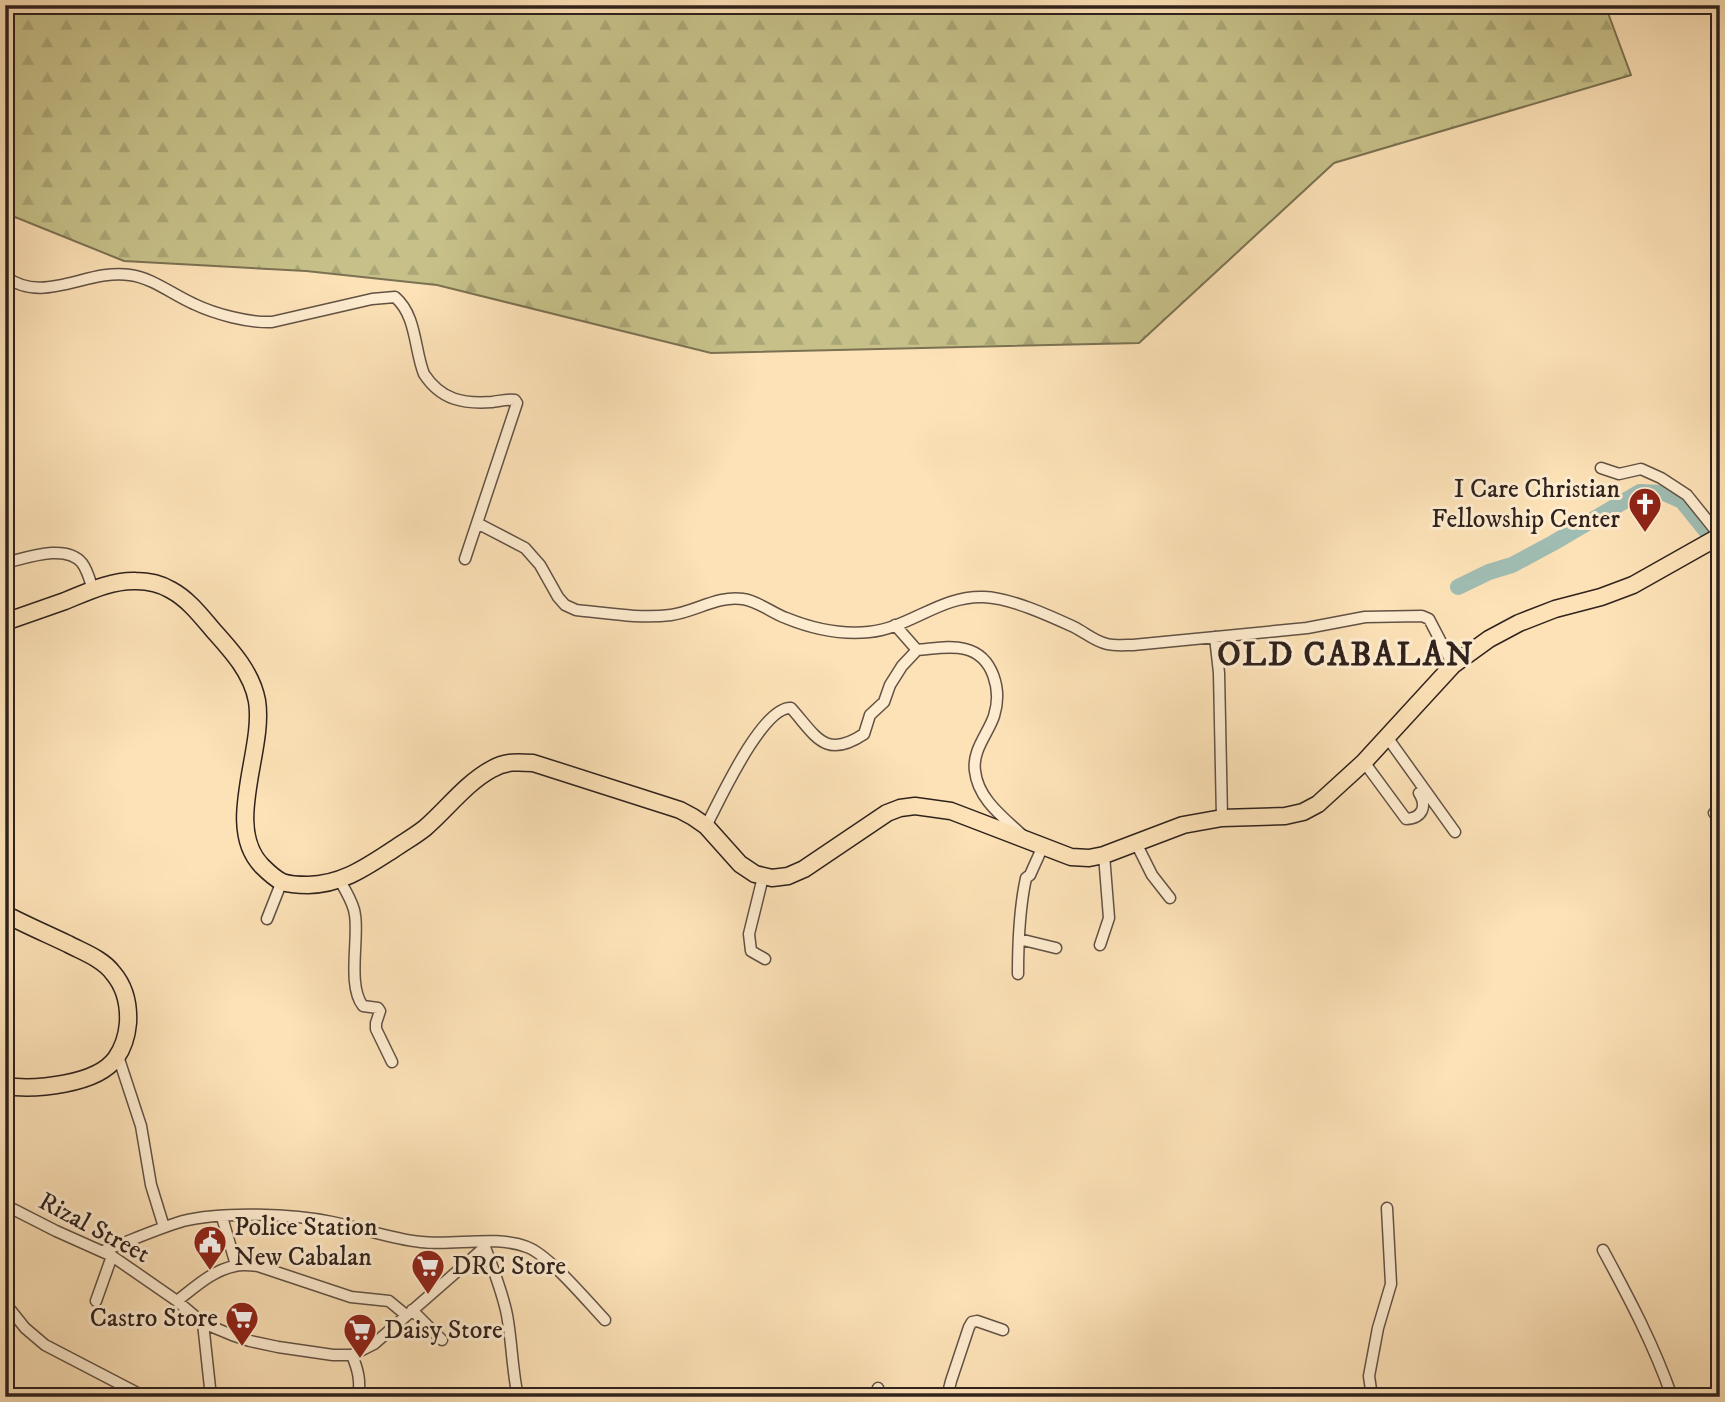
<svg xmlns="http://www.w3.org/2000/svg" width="1725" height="1402" font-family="'IM FELL DW Pica',serif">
  <defs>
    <pattern id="forest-firs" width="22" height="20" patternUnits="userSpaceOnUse" patternTransform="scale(1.75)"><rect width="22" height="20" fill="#c7c189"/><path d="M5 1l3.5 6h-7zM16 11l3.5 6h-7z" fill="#aba676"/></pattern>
  </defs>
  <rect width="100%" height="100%" fill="#fde2b7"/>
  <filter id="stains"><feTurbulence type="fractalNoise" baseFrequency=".00286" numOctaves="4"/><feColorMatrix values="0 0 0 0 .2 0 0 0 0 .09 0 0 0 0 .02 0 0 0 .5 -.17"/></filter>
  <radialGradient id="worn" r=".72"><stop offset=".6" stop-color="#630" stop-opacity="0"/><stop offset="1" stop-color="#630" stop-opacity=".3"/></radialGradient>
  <path fill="url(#forest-firs)" stroke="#7b7253" stroke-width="2" d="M5,5h1600l26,70 -297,88 -195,180 -428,10 -274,-68 -131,-14 -182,-10 -119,-48z"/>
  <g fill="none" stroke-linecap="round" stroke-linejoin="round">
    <path stroke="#a0bdb3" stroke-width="16" d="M1458,587l31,-15 23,-7 41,-22 87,-51 24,1 18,8 38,47"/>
    <defs>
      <path id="minor" d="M5,276c38,30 83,-8 125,-1 23,3 43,20 64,29 21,10 54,19 78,18l100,-23 23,-2c22,19 19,52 29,77 17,26 39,30 68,28 8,-1 15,-3 23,-2l2,3 -52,156
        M1601,468l18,6 22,-5 20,9 26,17 33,41
        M477,523l48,25 15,17 18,32 7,8 11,5c31,3 64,9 95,5 24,-3 47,-20 72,-16 15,2 29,14 43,19 27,11 54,17 83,14 41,-4 72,-37 115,-35 27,1 66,19 90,30 12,6 20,14 33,17 8,2 18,1 26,1l174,-17 58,-11 57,-1 7,3 24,46
        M5,563c21,-5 61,-20 77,0 6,8 8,18 11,27
        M895,625l22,25
        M1215,637l4,36 3,145
        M1387,737l68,95
        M1364,762l42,57c17,-1 21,-13 13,-26
        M1714,813h6
        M706,826c13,-24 56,-120 85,-118 25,28 34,52 73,26l6,-19 14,-13 6,-17 12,-19 15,-16c15,-1 33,-5 48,-1 29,7 37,42 29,67 -6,18 -22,34 -19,55 3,28 28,46 47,64
        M1136,843l16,32 18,23
        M763,877l-14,57 2,17 14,8
        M340,880c5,11 14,23 15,35 4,24 -8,71 8,91l15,2 2,3 -4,12v6l16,33
        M267,919l15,-38
        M1019,939l37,9
        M1100,945l9,-27 -5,-63
        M1018,974c0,-33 1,-64 8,-96l4,-3 13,-29
        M118,1056l23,70 10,59 13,42
        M5,1205l51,26 56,25 65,45 26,22 29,12 18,6 28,6 55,8h19l22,-11 111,-97
        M222,1217l14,48
        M483,1242c9,24 19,48 24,73 5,27 5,55 11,82
        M1603,1250c26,48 51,95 69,147
        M103,1251c27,-10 53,-22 80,-30 39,-10 111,-7 149,1 30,6 59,17 89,20 32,4 76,-7 106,5 22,8 60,54 78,73
        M96,1301l16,-45
        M177,1301c17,-13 36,-31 58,-35 7,-2 15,-1 23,0l93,31 38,4 17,14
        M5,1303l20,25 20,17 100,52
        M412,1310l30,30
        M203,1323l8,74
        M352,1355c6,15 9,26 6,42
        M193,1397l18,-7
        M878,1397v-9
        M947,1397l4,-16 18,-54 3,-5 5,-1 26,9
        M1372,1397l-3,-21 9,-48 13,-44 -4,-76"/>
      <path id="trunk" d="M5,622c20,-7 40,-14 60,-21 22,-9 47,-21 71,-20 12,0 25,3 35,9 17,9 30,26 42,40 19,21 39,43 44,71 8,50 -34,125 5,165 6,6 12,12 20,16 9,3 17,3 26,3 35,-1 58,-18 86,-36 10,-7 21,-13 31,-21 22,-19 41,-45 67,-59 14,-8 27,-7 41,-6l147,47 13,7 13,9 34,38 15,10 17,4 16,-2 16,-7 83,-56 13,-5 15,-2 36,5 120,46 18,1 15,-3 79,-30 39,-7 63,-2 18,-4 15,-8 46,-42 89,-97 36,-26 30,-16 36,-14 46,-12 32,-12 87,-49
        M5,914c21,11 42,20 63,30 15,8 35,15 45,29 12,14 16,31 15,50 -1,12 -5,25 -12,35 -19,27 -81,32 -111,28"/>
    </defs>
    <use href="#minor" stroke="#625244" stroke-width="13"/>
    <use href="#trunk" stroke="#2f221d" stroke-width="19"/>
    <use href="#minor" stroke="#feecd0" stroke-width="10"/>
    <use href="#trunk" stroke="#fde2b7" stroke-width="16"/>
  </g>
  <defs>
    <symbol id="church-pin" viewBox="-11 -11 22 30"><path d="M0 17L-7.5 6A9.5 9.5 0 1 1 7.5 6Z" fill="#8f2418" stroke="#feecd0"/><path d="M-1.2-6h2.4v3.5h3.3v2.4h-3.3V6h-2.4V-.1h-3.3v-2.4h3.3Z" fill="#fff"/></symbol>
    <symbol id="civic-pin" viewBox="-11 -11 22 30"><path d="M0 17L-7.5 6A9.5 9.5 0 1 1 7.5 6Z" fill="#8f2418" stroke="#feecd0"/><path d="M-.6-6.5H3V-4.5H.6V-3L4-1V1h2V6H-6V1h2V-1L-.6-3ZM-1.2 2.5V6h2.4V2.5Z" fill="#fff"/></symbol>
    <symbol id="supermarket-pin" viewBox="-11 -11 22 30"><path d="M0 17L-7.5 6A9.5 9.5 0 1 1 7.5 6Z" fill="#8f2418" stroke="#feecd0"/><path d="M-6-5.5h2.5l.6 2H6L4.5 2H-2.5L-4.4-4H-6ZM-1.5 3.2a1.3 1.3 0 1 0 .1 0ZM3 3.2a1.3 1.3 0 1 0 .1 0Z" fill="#fff"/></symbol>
  </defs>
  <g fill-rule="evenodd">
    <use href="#church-pin" x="1626" y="485" width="38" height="52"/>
    <use href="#civic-pin" x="191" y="1223" width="38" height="52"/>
    <use href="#supermarket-pin" x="409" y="1247" width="38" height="52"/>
    <use href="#supermarket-pin" x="223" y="1299" width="38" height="52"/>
    <use href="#supermarket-pin" x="341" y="1311" width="38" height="52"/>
  </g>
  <g text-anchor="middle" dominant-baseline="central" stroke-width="6" stroke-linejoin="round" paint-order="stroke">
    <g font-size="26" fill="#2f221d" stroke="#feecd0" text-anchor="start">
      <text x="1620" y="489" text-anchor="end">I Care Christian<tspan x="1620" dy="30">Fellowship Center</tspan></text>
      <text x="234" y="1227">Police Station<tspan x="234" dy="30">New Cabalan</tspan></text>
      <text x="452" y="1266">DRC Store</text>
      <text x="218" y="1318" text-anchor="end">Castro Store</text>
      <text x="384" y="1330">Daisy Store</text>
    </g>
    <g font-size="26" fill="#2f221d" stroke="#feecd0">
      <text transform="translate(94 1228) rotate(28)">Rizal Street</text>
    </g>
    <g font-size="33" font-weight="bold" letter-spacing="2" fill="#2f221d" stroke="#feecd0">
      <text x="1346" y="655">OLD CABALAN</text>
    </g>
  </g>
  <rect width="1725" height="1402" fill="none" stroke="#fde2b7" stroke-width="28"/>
  <rect x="7" y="7" width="1711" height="1388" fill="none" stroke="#2f221d" stroke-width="3.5"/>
  <rect x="14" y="14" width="1697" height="1374" fill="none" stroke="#2f221d" stroke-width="2"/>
  <rect width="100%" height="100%" filter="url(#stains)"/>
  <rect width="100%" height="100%" fill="url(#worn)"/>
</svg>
